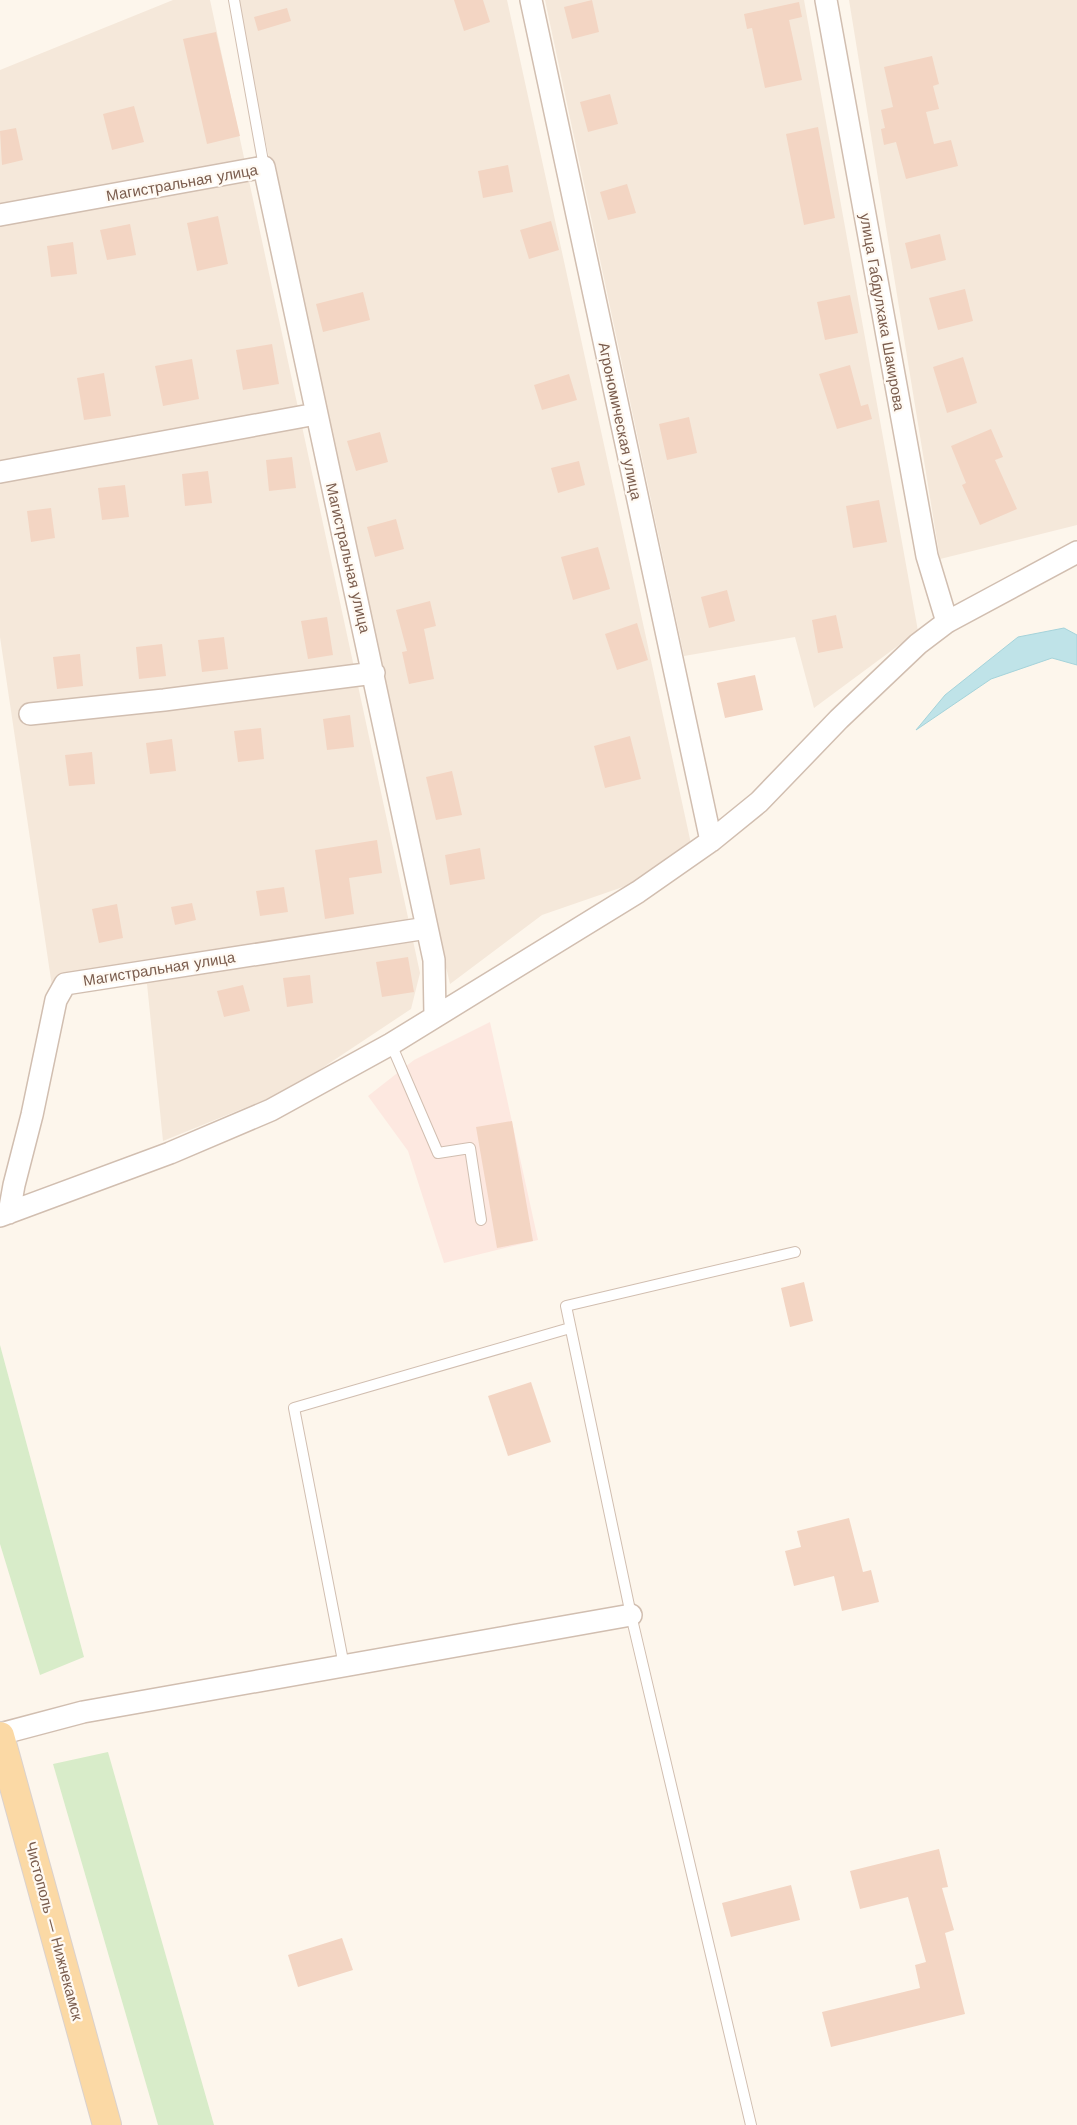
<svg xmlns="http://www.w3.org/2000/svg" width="1077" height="2125" font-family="'Work Sans',sans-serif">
  <rect width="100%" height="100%" fill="#fdf6ec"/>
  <path fill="#f5e8da" d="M173,0h37l210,973 -9,36 -122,81 -126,51 -16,-157 -94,9 -53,-356v-567z
    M235,0h272l188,862 -153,53 -92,69 -32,-136z
    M545,0h259l114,631 -104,77 -19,-71 -111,19z
    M849,0h228v525l-137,34z"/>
  <path fill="#fde8e0" d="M490,1022l48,218 -94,23 -36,-112 -40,-55 46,-36z"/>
  <path fill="#d8ecc9" d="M0,1345l84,312 -44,18 -40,-131z
    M108,1752l106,373h-56l-105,-361z"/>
  <path fill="#bfe3e8" stroke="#a5d3da" d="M1064,628l13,7v30l-25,-7 -61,21 -75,51 29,-35 73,-58z"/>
  <path fill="#f3d5c3" d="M454,0h29l7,22 -26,9z
    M592,0l7,32 -27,7 -8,-32z
    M799,2l3,15 -13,3 13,60 -37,8 -13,-60 -5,1 -3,-15z
    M287,8l4,13 -33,10 -4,-14z
    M216,32l24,104 -33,8 -24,-105z
    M932,56l7,28 -6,2 6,23 -13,3 8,32 17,-4 7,26 -52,13 -10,-37 -12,3 -3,-16 4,-1 -4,-18 12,-3 -9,-40z
    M610,94l8,30 -30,8 -8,-30z
    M134,106l10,36 -32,8 -9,-36z
    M818,127l17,91 -31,7 -18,-91z
    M16,128l7,32 -21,5 -2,-34z
    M508,165l5,27 -30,6 -5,-27z
    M627,184l9,29 -28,7 -8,-28z
    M218,216l10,48 -31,7 -10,-48z
    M551,221l8,29 -30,9 -9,-29z
    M130,224l6,31 -29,5 -7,-30z
    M940,234l6,26 -35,9 -6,-26z
    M73,242l4,32 -26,3 -4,-31z
    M965,289l8,32 -35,9 -9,-32z
    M363,292l7,28 -47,12 -7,-28z
    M850,295l8,38 -33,7 -8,-38z
    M272,344l7,40 -36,6 -7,-40z
    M963,357l14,46 -30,10 -14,-46z
    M192,359l7,40 -36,7 -8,-40z
    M850,365l11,41 7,-2 4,15 -35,10 -18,-55z
    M104,373l7,43 -27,4 -7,-42z
    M569,374l8,26 -35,10 -8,-25z
    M689,417l8,36 -30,7 -8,-36z
    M991,429l12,28 -8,3 22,49 -37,16 -18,-40 4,-2 -15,-37z
    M380,432l8,30 -32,9 -9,-30z
    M292,457l4,31 -27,3 -3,-31z
    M579,461l6,24 -27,8 -7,-25z
    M208,471l4,32 -27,3 -3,-32z
    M125,485l4,32 -27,3 -4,-32z
    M879,500l8,42 -34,6 -7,-42z
    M51,508l4,30 -24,4 -4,-31z
    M396,519l8,30 -29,8 -8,-30z
    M598,547l12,42 -37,11 -12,-43z
    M727,590l8,31 -26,7 -8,-31z
    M430,601l6,25 -12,3 10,50 -25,5 -7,-32 5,-1 -11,-41z
    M836,615l7,33 -25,5 -6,-33z
    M327,617l6,38 -25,4 -7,-38z
    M637,623l11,37 -31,10 -12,-36z
    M224,637l4,32 -26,3 -4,-32z
    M162,644l4,32 -27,3 -3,-32z
    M80,654l3,32 -26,3 -4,-32z
    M755,675l8,35 -38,8 -8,-35z
    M350,715l4,32 -27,3 -4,-31z
    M261,728l3,31 -26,3 -4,-31z
    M630,736l11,43 -36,9 -11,-42z
    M172,739l4,32 -26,3 -4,-31z
    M92,752l3,32 -26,2 -4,-31z
    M452,771l10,44 -26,5 -10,-43z
    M377,840l5,33 -33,5 5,36 -29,5 -10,-69z
    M480,848l5,31 -35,6 -5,-30z
    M284,887l4,25 -28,4 -4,-25z
    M192,903l4,17 -21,5 -4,-18z
    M117,904l6,34 -24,5 -7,-34z
    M408,957l6,35 -32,5 -6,-35z
    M310,975l3,28 -26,4 -4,-29z
    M243,985l7,26 -26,6 -7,-26z
    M512,1121l21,120 -36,7 -21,-121z
    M804,1282l9,39 -23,6 -9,-39z
    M531,1382l20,60 -43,14 -20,-60z
    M849,1518l14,54 8,-2 8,32 -37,9 -8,-35 -40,10 -9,-35 16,-4 -4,-16z
    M939,1849l9,38 -6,1 12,42 -9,3 20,81 -134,33 -9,-35 98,-24 -5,-23 11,-3 -18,-65 -48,12 -10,-38z
    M791,1885l9,35 -69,17 -9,-34z
    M342,1938l11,32 -55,17 -10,-32z"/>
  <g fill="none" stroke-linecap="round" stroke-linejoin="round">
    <defs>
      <path id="lane" d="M234,0l30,167
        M391,1044l47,109 32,-5 11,72
        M344,1666l-50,-258 276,-80
        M751,2125l-120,-510 -65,-309 229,-54"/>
      <path id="street" d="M531,0l180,841
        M826,0l101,556 20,66
        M0,215l264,-48 170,793 1,56
        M0,472l316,-58
        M30,714l134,-14 210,-27
        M9,1213l5,-28 18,-70 24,-115 9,-16 362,-56
        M0,1216l170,-63 101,-43 120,-66 247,-152 73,-51 48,-39 80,-83 79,-75 29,-22 130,-70
        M0,1734l83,-22 548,-97"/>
      <path id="primary" d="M0,1736l107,389"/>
    </defs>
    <use href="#lane" stroke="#d1beb0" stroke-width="12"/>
    <use href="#street" stroke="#d1beb0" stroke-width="24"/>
    <use href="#primary" stroke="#dad1cd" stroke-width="30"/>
    <use href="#lane" stroke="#fff" stroke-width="10"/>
    <use href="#street" stroke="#fff" stroke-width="21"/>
    <use href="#primary" stroke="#fbd9a5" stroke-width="28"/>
  </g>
  <g text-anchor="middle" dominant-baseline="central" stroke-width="4.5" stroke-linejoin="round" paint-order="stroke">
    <g font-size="15" fill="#7a5c4d" stroke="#fffaf3">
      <text transform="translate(182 183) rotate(-10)">Магистральная улица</text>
      <text transform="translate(882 312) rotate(80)">улица Габдулхака Шакирова</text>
      <text transform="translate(620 421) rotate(78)">Агрономическая улица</text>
      <text transform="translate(348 558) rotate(77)">Магистральная улица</text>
      <text transform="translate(159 969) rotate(-9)">Магистральная улица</text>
      <text transform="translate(54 1931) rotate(75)">Чистополь — Нижнекамск</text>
    </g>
  </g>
</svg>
